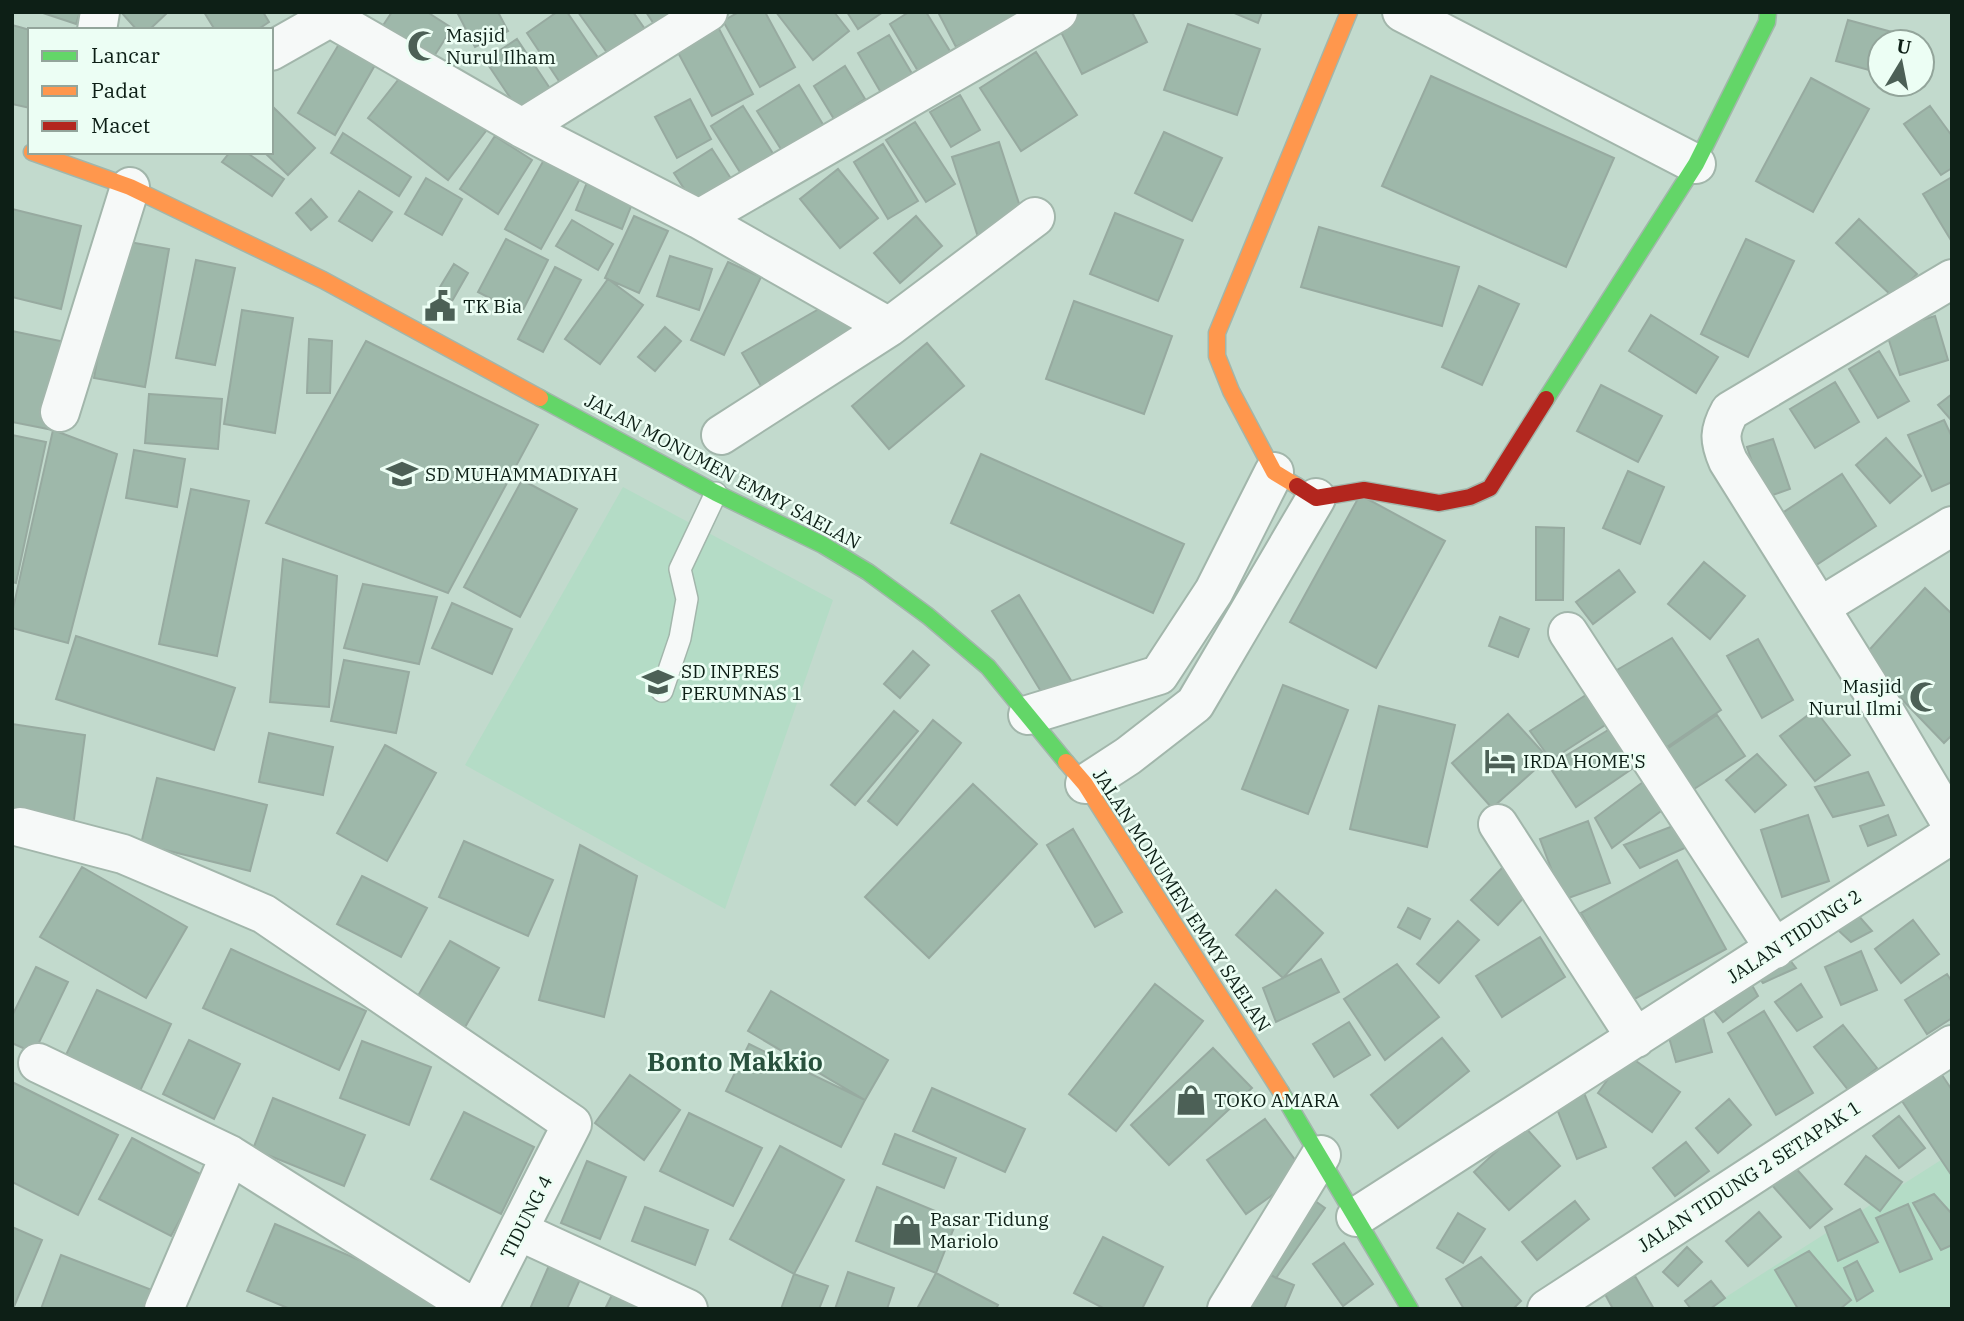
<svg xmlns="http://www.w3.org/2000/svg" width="1964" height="1321" font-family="'IBM Plex Serif',serif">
  <rect width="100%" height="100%" fill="#c2dacd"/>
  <path fill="#b4dcc6" d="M623,487l210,113 -108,309 -260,-144z
    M1952,1153v156h-245z"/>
  <path fill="#9eb8aa" stroke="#97aaa0" stroke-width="2" d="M40,12h40l-4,12z
    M121,12h47l-19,18h-12z
    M204,12h59l6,10 -12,8h-42z
    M392,12h35l25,16 -21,33 -51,-31z
    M457,12h41l10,19 -33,16z
    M557,12h10l34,50 -38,25 -36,-54z
    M578,12h55l14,20 -36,26z
    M646,12h26l-18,12z
    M739,12h26l30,55 -35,20 -37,-66z
    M776,12h58l15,19 -36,29z
    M847,12h36l-25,17z
    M909,12h17l27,44 -32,20 -31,-52z
    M938,12h86l-68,35z
    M1081,12h51l15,30 -65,32 -25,-50z
    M1232,12h30l-4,11z
    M1848,20l44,12 -3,10h-9v31l-44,-12z
    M1188,24l72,25 -23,66 -73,-25z
    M12,25l18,5v78l-18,-4z
    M717,25l36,69 -41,22 -37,-69z
    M889,35l25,42 -31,19 -25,-43z
    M517,39l40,60 -32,21 -40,-60z
    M339,44l36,21 -40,70 -37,-22z
    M1036,52l41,63 -56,36 -41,-63z
    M845,66l20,33 -31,20 -20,-33z
    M406,70l80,61 -38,49 -80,-62z
    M1431,76l183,82 -48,109 -184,-81z
    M1811,78l58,31 -56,103 -57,-31z
    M799,85l31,51 -41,26 -32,-51z
    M960,95l20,35 -29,17 -21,-35z
    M690,99l21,40 -34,19 -22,-41z
    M271,105l44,43 -27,27 -24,-23h7z
    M743,106l34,54 -32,20 -34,-54z
    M1930,106l22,30v32l-11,7 -37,-51z
    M915,122l40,62 -29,18 -40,-62z
    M1164,132l58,26 -30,63 -57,-28z
    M343,133l68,44 -12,19 -68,-43z
    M495,136l37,24 -34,54 -38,-25z
    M999,142l26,80 -47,15 -26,-80z
    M883,144l35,57 -30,18 -34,-57z
    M712,149l25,39 -38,24 -25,-39z
    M230,152h16l38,27 -12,17 -50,-34z
    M545,158l36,19 -40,72 -36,-20z
    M838,169l40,49 -38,30 -40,-49z
    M1952,177v65l-29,-48z
    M426,178l36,21 -20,36 -37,-21z
    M588,180l46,19 -12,30 -46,-19z
    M359,191l33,21 -20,29 -33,-20z
    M311,199l16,18 -16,13 -15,-17z
    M12,209l69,17 -20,83 -49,-12z
    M1115,213l68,27 -25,61 -68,-27z
    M634,216l34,15 -29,62 -34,-15z
    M916,216l26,30 -42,37 -26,-30z
    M1859,219l58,55 -23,24 -58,-55z
    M572,220l41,24 -15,26 -42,-24z
    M1319,227l140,40 -17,59 -141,-39z
    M506,239l42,21 -27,54 -43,-22z
    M1746,239l48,22 -46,96 -47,-23z
    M118,240l51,9 -24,138 -51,-9z
    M670,256l42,13 -13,41 -42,-14z
    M196,260l39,8 -20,97 -39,-7z
    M728,262l33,15 -37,78 -33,-15z
    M454,264l14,9 -16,28 -15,-9z
    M555,267l26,13 -38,72 -25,-13z
    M608,279l35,26 -43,59 -35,-25z
    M1479,286l40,18 -37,81 -40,-18z
    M838,298l20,33 -97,55 -19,-33z
    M1074,301l98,35 -28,78 -98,-35z
    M242,310l51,8 -18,115 -51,-9z
    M1651,315l67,42 -22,36 -67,-42z
    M1935,316l13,44 -48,15 -14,-44z
    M665,327l16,14 -26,30 -17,-14z
    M12,331l58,12 -17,87 -41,-8z
    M309,339l23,2 -2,52h-23z
    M366,341l172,84 -90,168 -182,-70z
    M927,343l37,43 -75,63 -37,-43z
    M1879,351l30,50 -31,17 -29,-49z
    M1835,382l24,40 -44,26 -25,-39z
    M1601,385l61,31 -24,46 -61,-31z
    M149,394l73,5 -4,50 -73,-6z
    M1952,394v27l-14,-16z
    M1944,420l8,17v45l-20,9 -24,-56z
    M53,430l64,24 -49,189 -56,-15v-15z
    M12,435l34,7 -30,141 -4,-1z
    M1886,438l35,38 -31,27 -34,-38z
    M1773,439l17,50 -26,9 -17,-51z
    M134,450l51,9 -8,48 -51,-9z
    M981,454l203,90 -31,69 -202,-90z
    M1628,471l36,16 -24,57 -37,-16z
    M1842,474l34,52 -69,45 -34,-52z
    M522,480l55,29 -57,108 -56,-30z
    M191,489l58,12 -32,155 -58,-12z
    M1360,495l85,46 -69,127 -86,-46z
    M1536,527l28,1 -1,72h-27z
    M283,559l54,17 -8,131 -59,-5z
    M1704,562l41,34 -35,43 -42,-35z
    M1619,570l16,22 -42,32 -17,-22z
    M363,584l74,13 -18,67 -75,-16z
    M1925,588l27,26v121l-8,8 -82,-85z
    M1019,595l56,92 -27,16 -56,-92z
    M452,603l60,26 -20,45 -60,-26z
    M1500,617l29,12 -11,28 -29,-11z
    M76,636l159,52 -21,62 -158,-51z
    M1672,638l49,72 -60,41 -51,-77z
    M1758,639l35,61 -31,18 -35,-62z
    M913,651l16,14 -29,33 -16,-14z
    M344,660l65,12 -13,61 -65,-12z
    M1283,685l65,25 -40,104 -66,-25z
    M1592,691l21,29 -62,40 -21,-29z
    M1379,706l76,19 -28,122 -77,-18z
    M1815,710l35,45 -35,26 -35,-45z
    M894,711l24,20 -63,74 -24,-20z
    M1508,714l40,44 -56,50 -40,-45z
    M1717,715l28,41 -57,37 -27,-40z
    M933,720l28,23 -64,82 -29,-24z
    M12,724l73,11 -12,92 -61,-9z
    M1618,724l24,38 -66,45 -27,-41z
    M269,733l64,14 -10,48 -64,-13z
    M385,745l51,28 -49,88 -50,-28z
    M1757,754l29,31 -31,27 -29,-32z
    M1868,772l16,33 -51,12 -18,-30z
    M157,778l110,27 -17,66 -109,-27z
    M1643,782l22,26 -53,40 -17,-30z
    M973,784l64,60 -108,114 -64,-61z
    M1808,815l21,66 -47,16 -21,-67z
    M1888,815l8,20 -28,11 -8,-20z
    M1588,821l22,62 -47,17 -23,-61z
    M1678,824l9,23 -47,21 -16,-23z
    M1073,829l49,83 -27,15 -48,-82z
    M464,841l89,39 -25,56 -89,-39z
    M580,845l57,31 -33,141 -65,-17z
    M1677,860l49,89 -95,52 -50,-88z
    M1504,866l26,25 -32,34 -27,-25z
    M82,867l105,60 -41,71 -106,-61z
    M362,876l65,32 -26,49 -64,-33z
    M1276,890l47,43 -40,45 -47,-43z
    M1849,905l23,26 -21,11 -25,-23z
    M1408,908l22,11 -10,20 -22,-12z
    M1913,920l26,34 -38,29 -26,-34z
    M1458,921l21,19 -40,43 -22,-19z
    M1540,937l25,40 -63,40 -26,-41z
    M450,941l49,27 -35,61 -49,-28z
    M1780,947l16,21 -33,15 -13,-16z
    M231,949l135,62 -27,59 -136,-62z
    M1861,951l16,39 -36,15 -16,-38z
    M1321,959l18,33 -63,30 -13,-34z
    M1397,964l42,53 -54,43 -41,-61z
    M36,967l32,15 -34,71 -22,-10v-27z
    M1744,971l14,25 -35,26 -20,-25z
    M1947,974l5,8v36l-25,16 -22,-34z
    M1155,984l48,37 -87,110 -47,-37z
    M1801,984l21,33 -25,14 -22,-29z
    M97,990l74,34 -31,67 -75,-34z
    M771,991l117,69 -23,40 -117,-69z
    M1764,1011l49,82 -37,22 -48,-82z
    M1703,1017l9,35 -36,10 -10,-35z
    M1349,1022l21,33 -36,22 -21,-33z
    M1843,1025l34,43 -28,23 -35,-44z
    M1442,1038l27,33 -71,57 -27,-33z
    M189,1040l51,24 -26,55 -51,-25z
    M362,1041l69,26 -22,58 -69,-27z
    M749,1044l116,56 -24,47 -115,-56z
    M1213,1048l39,40 -83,77 -38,-40z
    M1626,1054l54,38 -28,40 -54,-39z
    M1938,1069l14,21v86l-54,-81z
    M630,1075l50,35 -36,50 -49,-37z
    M12,1082l106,53 -40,80 -66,-33z
    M932,1088l93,41 -20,43 -92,-41z
    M1582,1088l24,59 -29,12 -24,-60z
    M273,1098l92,37 -21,51 -91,-37z
    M1729,1099l22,26 -33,28 -22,-25z
    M464,1112l70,35 -33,67 -70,-35z
    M689,1113l73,35 -29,58 -73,-35z
    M1899,1116l26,32 -26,20 -26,-32z
    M1265,1119l39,53 -58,42 -39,-54z
    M1524,1126l36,40 -51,44 -35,-38z
    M895,1134l61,24 -12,30 -61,-24z
    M132,1138l72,38 -33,60 -72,-37z
    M1686,1142l23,29 -34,25 -22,-28z
    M780,1146l64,34 -50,94 -64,-35z
    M1866,1156l36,26 -22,29 -35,-27z
    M587,1161l39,16 -26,62 -39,-16z
    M1793,1165l39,44 -22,19 -39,-44z
    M877,1187l80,33 -21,53 -80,-32z
    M1934,1194l18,20v31l-11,5 -28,-47z
    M1308,1196l17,12 -49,70 -16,-11z
    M1575,1201l14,18 -52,41 -15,-18z
    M1908,1204l24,55 -32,13 -24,-54z
    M645,1207l63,23 -13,35 -63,-24z
    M1860,1209l18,33 -40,19 -13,-34z
    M1759,1212l22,25 -33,29 -22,-25z
    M1458,1213l27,16 -22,34 -26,-15z
    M275,1224l178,76 -4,9h-159l-43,-18z
    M12,1227l30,13 -29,69h-1z
    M1103,1237l60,30 -21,42h-37l-31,-16z
    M1344,1243l29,41 -30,22 -30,-42z
    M1687,1247l15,15 -24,24 -15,-14z
    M1809,1251l42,49 -11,9h-42l-23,-39z
    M554,1254l31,14 -18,41h-37z
    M61,1255l91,35 -7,19h-104z
    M1481,1257l40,44 -8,8h-49l-18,-30z
    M1857,1261l16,30 -16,10 -13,-33z
    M1255,1269l39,16 -10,24h-45z
    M848,1272l46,16 -7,21h-52z
    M936,1273l62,32 -2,4h-79z
    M794,1274l34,12 -9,23h-38z
    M1635,1276l19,33h-41l-8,-15z
    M620,1279l49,30h-64z
    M1711,1281l14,17 -15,11h-19l-6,-8z"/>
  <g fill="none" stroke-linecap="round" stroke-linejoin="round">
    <defs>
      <path id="lane" d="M662,691l18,-53 7,-39 -7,-30 36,-76"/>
      <path id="street" d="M1402,12l294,152
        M331,18l191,110 177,91 190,108
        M97,30l3,-18
        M271,51l69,-39
        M522,128l186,-116
        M699,219l359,-207
        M1952,279l-222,132c-11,20 -11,29 -2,50l154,246 70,118
        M60,412l70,-225
        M721,435l168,-108 146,-110
        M1820,607l132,-81
        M1568,632l207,317
        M1028,715l131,-40 55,-84 60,-119
        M1085,784l43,-28 67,-52 121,-206
        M1498,824l138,214
        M20,827l103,27 141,60 308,210 -94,185
        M38,1063l192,92 245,154
        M1356,1217l596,-383
        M519,1231l169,78
        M164,1309l66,-154
        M1227,1309l94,-154
        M1547,1309l405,-264"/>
      <path id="fast" d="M540,398l176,95 107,52 45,27 60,44 60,51 78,95
        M1546,399l150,-235 71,-142 1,-10
        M1281,1092l129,217"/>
      <path id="slow" d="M32,152l98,35 193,93 217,118
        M1297,486l-23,-14 -43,-81 -14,-35v-23l132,-321
        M1066,762l19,22 196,308"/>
      <path id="jam" d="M1297,486l19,12 48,-8 75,13 31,-6 20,-9 56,-89"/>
    </defs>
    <use href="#lane" stroke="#a2b6ab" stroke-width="24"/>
    <use href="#street" stroke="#a2b6ab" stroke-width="42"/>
    <use href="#fast" stroke="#a2b6ab" stroke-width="19"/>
    <use href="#slow" stroke="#a2b6ab" stroke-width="19"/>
    <use href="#jam" stroke="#a2b6ab" stroke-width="19"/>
    <use href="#lane" stroke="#f6f9f8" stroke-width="21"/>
    <use href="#street" stroke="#f6f9f8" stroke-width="38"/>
    <use href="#fast" stroke="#63d668" stroke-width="16"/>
    <use href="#slow" stroke="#ff974d" stroke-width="16"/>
    <use href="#jam" stroke="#b3261e" stroke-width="16"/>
  </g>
  <defs>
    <symbol id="mosque-bare" viewBox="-9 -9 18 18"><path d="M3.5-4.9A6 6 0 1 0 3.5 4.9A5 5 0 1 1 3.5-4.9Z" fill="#4c6056" stroke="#ecfef4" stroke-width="2.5" paint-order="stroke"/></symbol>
    <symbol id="civic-bare" viewBox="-9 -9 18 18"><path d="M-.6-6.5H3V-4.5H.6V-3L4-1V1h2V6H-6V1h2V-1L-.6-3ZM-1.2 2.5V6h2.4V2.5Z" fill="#4c6056" stroke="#ecfef4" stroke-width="2.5" paint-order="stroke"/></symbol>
    <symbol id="school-bare" viewBox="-9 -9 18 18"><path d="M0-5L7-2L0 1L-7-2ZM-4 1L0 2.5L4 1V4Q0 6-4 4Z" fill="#4c6056" stroke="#ecfef4" stroke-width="2.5" paint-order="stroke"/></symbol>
    <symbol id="hotel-bare" viewBox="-9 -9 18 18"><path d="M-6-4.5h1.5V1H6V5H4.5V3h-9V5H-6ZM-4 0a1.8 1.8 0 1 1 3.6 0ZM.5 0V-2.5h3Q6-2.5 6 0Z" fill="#4c6056" stroke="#ecfef4" stroke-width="2.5" paint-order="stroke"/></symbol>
    <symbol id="shop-bare" viewBox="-9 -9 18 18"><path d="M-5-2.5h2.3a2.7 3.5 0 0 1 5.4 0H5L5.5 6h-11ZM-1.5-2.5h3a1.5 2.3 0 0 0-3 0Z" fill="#4c6056" stroke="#ecfef4" stroke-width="2.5" paint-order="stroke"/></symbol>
  </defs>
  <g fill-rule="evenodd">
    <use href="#mosque-bare" x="401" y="24" width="44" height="44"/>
    <use href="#civic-bare" x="418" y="284" width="44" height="44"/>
    <use href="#school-bare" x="380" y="452" width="44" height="44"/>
    <use href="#school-bare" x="636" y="660" width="44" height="44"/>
    <use href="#mosque-bare" x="1903" y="675" width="44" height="44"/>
    <use href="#hotel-bare" x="1478" y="739" width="44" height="44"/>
    <use href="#shop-bare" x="1169" y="1078" width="44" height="44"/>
    <use href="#shop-bare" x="885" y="1208" width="44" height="44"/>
  </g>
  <g text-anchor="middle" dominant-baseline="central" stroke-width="5" stroke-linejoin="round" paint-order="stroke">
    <g font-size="19" fill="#0d1f16" stroke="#ecfef4" text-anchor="start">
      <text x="446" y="35">Masjid<tspan x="446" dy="22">Nurul Ilham</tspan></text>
      <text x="463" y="306">TK Bia</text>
      <text x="425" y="474">SD MUHAMMADIYAH</text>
      <text x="681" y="671">SD INPRES<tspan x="681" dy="22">PERUMNAS 1</tspan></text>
      <text x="1902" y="686" text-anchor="end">Masjid<tspan x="1902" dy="22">Nurul Ilmi</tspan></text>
      <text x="1523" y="761">IRDA HOME'S</text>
      <text x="1214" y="1100">TOKO AMARA</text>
      <text x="930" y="1219">Pasar Tidung<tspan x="930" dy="22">Mariolo</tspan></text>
    </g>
    <g font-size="19" fill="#0d1f16" stroke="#ecfef4">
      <text transform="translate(723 471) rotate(28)">JALAN MONUMEN EMMY SAELAN</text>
      <text transform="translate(1182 900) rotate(57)">JALAN MONUMEN EMMY SAELAN</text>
      <text transform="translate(1794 936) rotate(-33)">JALAN TIDUNG 2</text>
      <text transform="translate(1749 1176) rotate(-33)">JALAN TIDUNG 2 SETAPAK 1</text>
      <text transform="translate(526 1217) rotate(-63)">TIDUNG 4</text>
    </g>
    <g font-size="26" font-weight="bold" fill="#28513d" stroke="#ecfef4">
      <text x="735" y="1061">Bonto Makkio</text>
    </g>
  </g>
  <rect width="1964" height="1321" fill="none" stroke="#0d1f16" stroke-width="28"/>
  <rect x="28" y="28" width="245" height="126" fill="#ecfef4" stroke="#93a59b" stroke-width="2"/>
  <rect x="42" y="51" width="35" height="10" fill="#63d668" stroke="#93a59b" stroke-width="2"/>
  <text x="91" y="63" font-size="21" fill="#0d1f16">Lancar</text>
  <rect x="42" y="86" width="35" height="10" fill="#ff974d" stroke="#93a59b" stroke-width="2"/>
  <text x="91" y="98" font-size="21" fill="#0d1f16">Padat</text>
  <rect x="42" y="121" width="35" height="10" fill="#b3261e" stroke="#93a59b" stroke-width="2"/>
  <text x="91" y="133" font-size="21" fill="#0d1f16">Macet</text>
  <g transform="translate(1901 63) rotate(10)"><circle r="33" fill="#ecfef4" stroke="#93a59b" stroke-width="2"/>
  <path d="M0-5L12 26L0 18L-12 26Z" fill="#4c6056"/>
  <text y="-10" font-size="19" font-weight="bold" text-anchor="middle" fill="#0d1f16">U</text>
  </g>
</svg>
